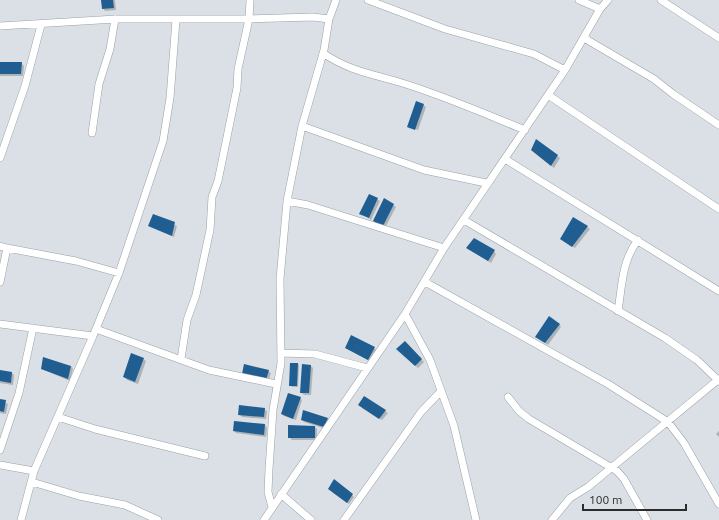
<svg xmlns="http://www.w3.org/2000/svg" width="719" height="520" font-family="Ubuntu,sans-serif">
  <rect width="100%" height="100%" fill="#dae0e5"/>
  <path fill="#0003" d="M102,0h13l1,10 -11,1 -2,-3z
    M0,63h21l3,3 -1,10h-23z
    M423,105l3,2 -8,23 -8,-3v2l-2,-2z
    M537,141l23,17 -6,10 -19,-15z
    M370,195l10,6 -9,19 -10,-7z
    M393,205l3,2 -11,21 -11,-7z
    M154,216l23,10 -3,11 -25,-11z
    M587,227l3,2 -15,19 -14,-9z
    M470,250l24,1 2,3 -5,9z
    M559,324l2,3 -13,18 -9,-6z
    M351,336l26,14 -6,12 -25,-14z
    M405,342l19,20 -6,6 -20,-19z
    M143,359l3,2 -8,23 -11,-4 -2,-3z
    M298,364l1,1 -1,22h-6l-2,-2z
    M71,366l2,3 -3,12 -28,-12z
    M311,366l2,2 -2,27h-7l-3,-3z
    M0,371l12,2 2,2 -1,10 -13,-2z
    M268,371l3,2 -3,9 -23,-6z
    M365,397l23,16 -6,7 -20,-12z
    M300,398l2,2 -6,20 -12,-4 -2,-2z
    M0,400l8,4 -2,10 -6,-1z
    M264,409l3,2 -1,8 -24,-2 -3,-3z
    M327,418l2,3 -3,8 -22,-7 -2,-2z
    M235,422l30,3 2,3 -1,9 -30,-4 -2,-2z
    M315,427l2,2v11h-25l-3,-3z
    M719,431v6l-3,-3z
    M332,492l20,3 2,2 -5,7z"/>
  <path fill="#205e91" d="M101,0h12l1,8 -12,1z
    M0,62h22l-1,12h-21z
    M416,101l8,3 -9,26 -8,-3z
    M536,139l22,16 -7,11 -20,-16z
    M369,194l9,4 -9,20 -10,-4z
    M384,198l10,6 -11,22 -10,-5z
    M153,214l22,8 -3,14 -24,-10z
    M573,217l15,9 -16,21 -12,-8z
    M474,238l21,12 -7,11 -22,-13z
    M549,316l11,8 -15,19 -10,-6z
    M351,335l24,12 -7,13 -23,-12z
    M405,341l17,18 -7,7 -19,-17z
    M131,353l13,5 -9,24 -12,-5z
    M43,357l28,9 -3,13 -27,-10z
    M290,363h8l-1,23h-8z
    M244,364l25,6 -3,10 -24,-6z
    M302,364l9,1 -2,28h-9z
    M0,370l12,2 -1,11 -11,-2z
    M288,393l13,4 -8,22 -12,-5z
    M364,396l22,14 -7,9 -21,-14z
    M0,399l6,1 -2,12 -4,-1z
    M239,405l26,3 -1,9 -26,-2z
    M303,410l25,8 -4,9 -23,-7z
    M234,421l31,3 -1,11 -31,-4z
    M288,425l27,1v12h-27z
    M334,479l19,15 -6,9 -19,-14z"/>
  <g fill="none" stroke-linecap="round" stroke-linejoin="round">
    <defs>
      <path id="minor" d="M368,0l77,29 89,25 31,16
        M579,0l21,9
        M661,0l58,38
        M329,19l7,-19
        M0,26l116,-7h133l64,-2 16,2 -5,31 -22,76 -15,75 -7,78 1,84 -8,47 -4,59 -1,23 4,15
        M584,38l70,41 19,15 46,31
        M323,53c24,17 49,21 76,29 43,13 84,31 126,48
        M548,95l171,114
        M302,126l122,44 62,13
        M92,133l7,-49 11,-35 5,-30
        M0,158l25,-72 16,-61
        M505,159l214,132
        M287,201l21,4 136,43
        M464,220l201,118 32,22 22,21
        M0,246l7,2 -7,34
        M7,248l69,13 43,12
        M425,282l183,102 60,38 16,21 35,61
        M618,311c4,-25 4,-51 20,-71
        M405,314l25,46 24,66 22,94
        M0,324l93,12 -59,135
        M96,329l113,41 67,14
        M93,336l26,-63 44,-132 7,-43 6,-78
        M281,353l34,1 52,14
        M181,359l6,-39 9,-25 14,-65 2,-33 6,-16 19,-93 1,-19 11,-50 1,-19
        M508,397l11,14 10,8 88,52 7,8 23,41
        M58,417l37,12 110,27
        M0,450l19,-57 14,-65
        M0,465l34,6 -13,49
        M32,482l47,14 46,9 33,15
        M281,494l30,26
        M264,520l141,-206 39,-66 121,-178 35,-61 8,-9
        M344,520l77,-108 20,-21
        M552,520l18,-22 18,-11 131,-108"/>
    </defs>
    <use href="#minor" stroke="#9aa0a5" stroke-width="8"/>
    <use href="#minor" stroke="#fff" stroke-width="7"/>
  </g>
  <path d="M583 504v6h103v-6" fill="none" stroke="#2a2c2e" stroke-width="2"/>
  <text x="589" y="504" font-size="12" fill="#2a2c2e" stroke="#dae0e5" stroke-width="3" paint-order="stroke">100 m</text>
</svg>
